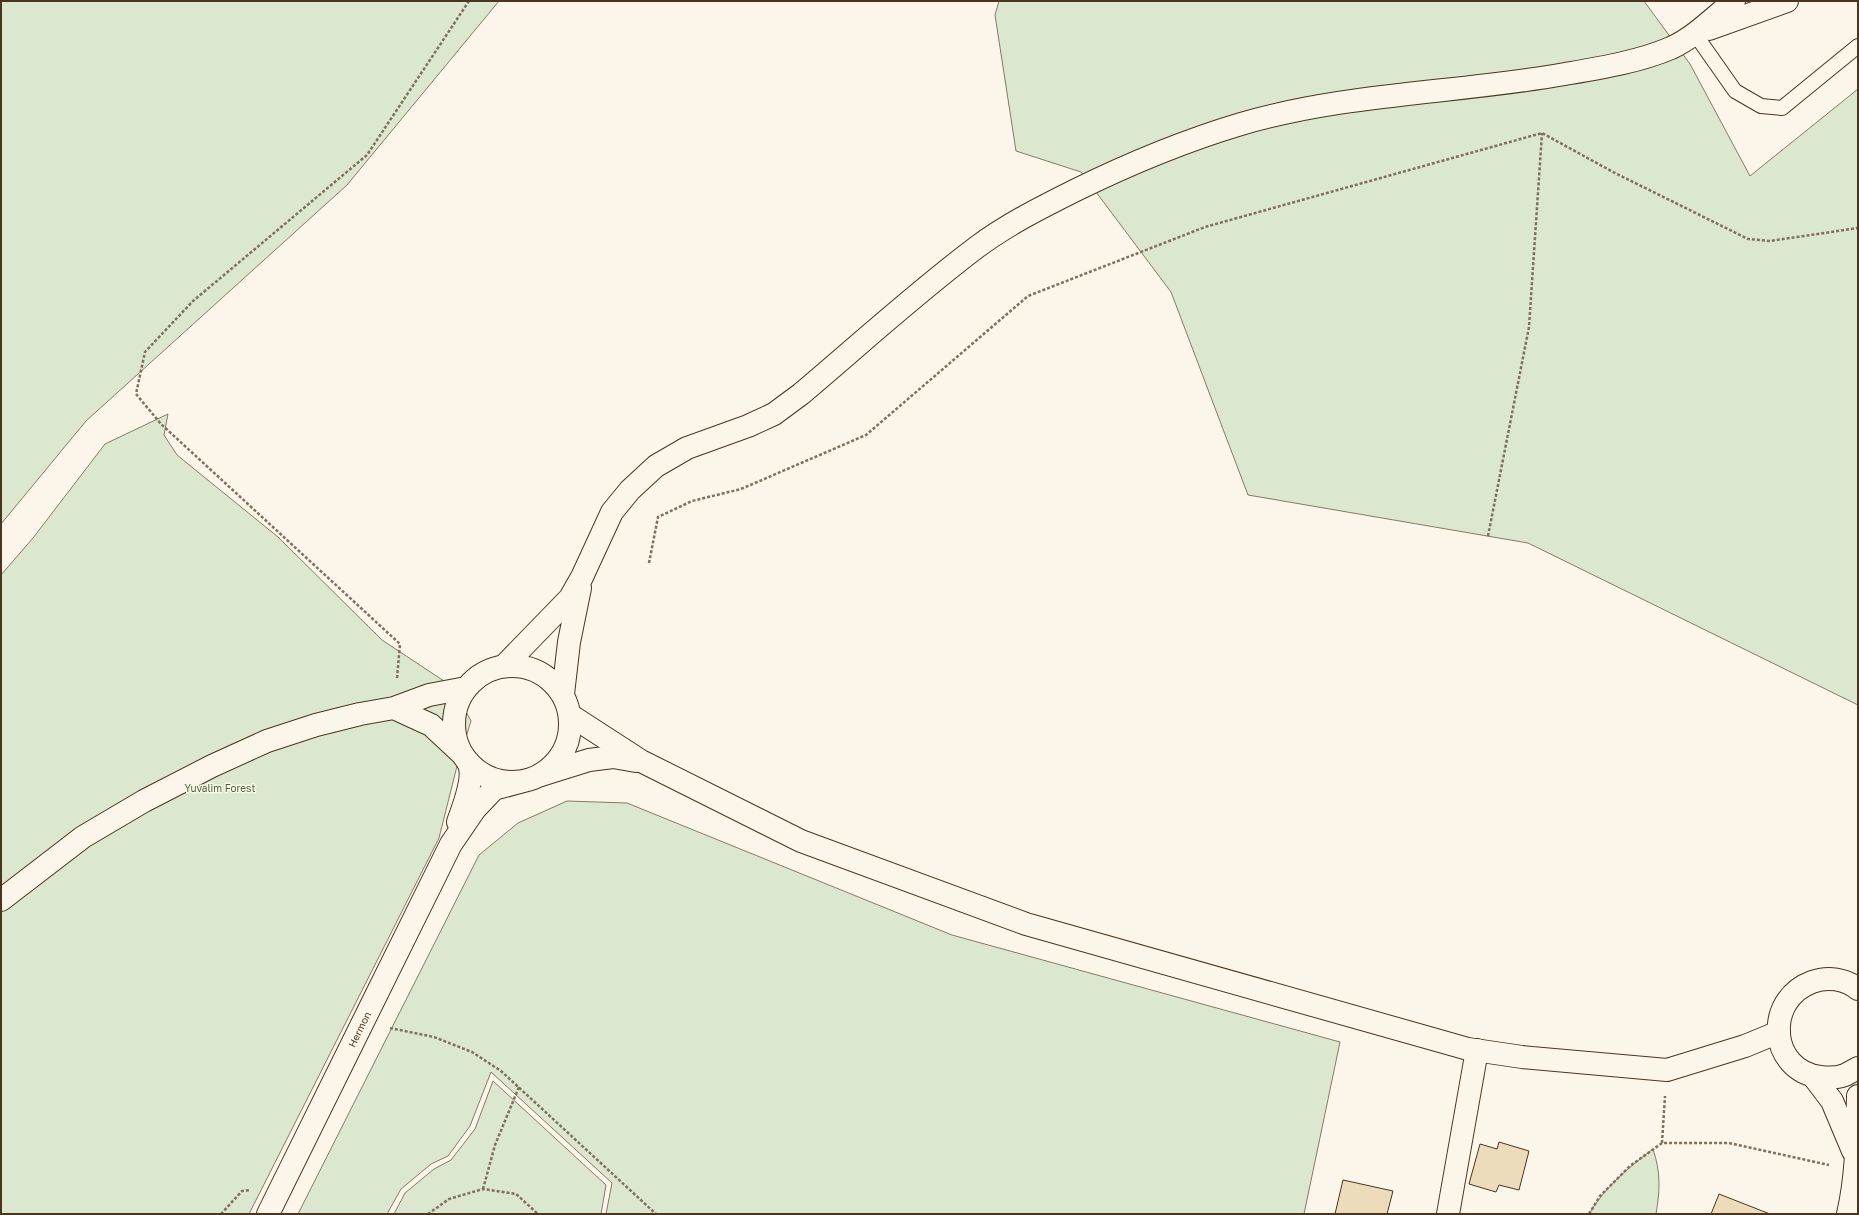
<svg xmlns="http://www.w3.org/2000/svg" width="1859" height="1215" font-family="'Golos Text',sans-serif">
  <rect width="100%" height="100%" fill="#fbf6e9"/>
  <path fill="#dce7d0" stroke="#887966" d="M1,1h498l-152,184 -261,236 -85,103z
    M999,1h645l46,63 60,112 108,-87v616l-330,-162 -280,-48 -77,-203 -90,-120 -65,-21 -21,-136z
    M168,414l-4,21 13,20 101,82 104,103 71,47 18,34 -14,45 -18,72 -190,376h-248v-639l32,-37 72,-94z
    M567,801l60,2 325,132 388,107 -36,172h-698l6,-31 -121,-111 -21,54 -22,30 -17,8 -30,25 -14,25h-89l181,-359 39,-32z
    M493,1081l113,104 -5,29h-207l11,-21 29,-24 17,-9 24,-31z
    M1653,1149c8,24 7,41 3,65h-67c16,-27 39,-46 64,-65z"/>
  <path fill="#ecdcbc" stroke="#4a3520" d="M1499,1142l30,9 -10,39 -20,-5 -3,7 -27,-8 11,-40 17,5z
    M1343,1180l50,11 -6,23h-52z
    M1719,1194l51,20h-59z"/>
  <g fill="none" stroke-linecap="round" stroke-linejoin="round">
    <defs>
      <path id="service" d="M1695,34l40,57 26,15 21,2 76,-62"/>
      <g id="minor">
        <path d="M570,715l71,46 160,80 225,83 442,125 54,8 145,13 78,-24 34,-14"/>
        <path d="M541,775l48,-15 24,-3 23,4"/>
        <path d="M458,822c5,-14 18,-46 10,-60"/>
        <path d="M1858,989c-13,-10 -30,-13 -46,-7 -48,18 -43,88 8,95 8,1 17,1 25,-2 4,-2 9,-5 13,-7"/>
        <path d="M1813,1076l19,25 21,50"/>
        <path id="s1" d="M268,1214l183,-370 24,-35 19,-20 26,-7"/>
        <path d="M1448,1214l29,-164"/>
        <path d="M1848,1214c9,-39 9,-79 10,-118"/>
      </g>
      <path id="tertiary" d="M1709,29l78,-28
        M504,666l66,-68 12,-21 30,-65 18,-22 26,-24 31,-18 61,-22 26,-12 27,-20c58,-49 115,-101 176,-147 31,-23 65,-40 99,-57 53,-26 108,-49 165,-66 105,-31 217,-31 324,-50 35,-6 73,-12 106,-26 24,-11 43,-31 63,-47
        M563,694l6,-52 11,-54"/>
      <path id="secondary" d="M454 724a58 58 0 1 1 116 0a58 58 0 1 1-116 0Z
        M394,708l37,17 30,28
        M1,900l82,-63 61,-36 68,-35 55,-25 49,-16 44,-11 34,-6 35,-13 37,-7"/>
    </defs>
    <use href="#service" stroke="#4a3520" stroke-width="16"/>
    <use href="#minor" stroke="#4a3520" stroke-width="24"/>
    <use href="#tertiary" stroke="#4a3520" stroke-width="24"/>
    <use href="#secondary" stroke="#4a3520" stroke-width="24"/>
    <path stroke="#7f6f5c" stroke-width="2.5" stroke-dasharray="3 2" stroke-linecap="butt" d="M1488,536l41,-209 13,-194
      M649,563l9,-46 34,-16 49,-12 125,-54 162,-139 177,-69 337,-94 71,39 135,67 22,2 88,-13
      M397,678l3,-34 -239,-220 -25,-30 9,-42 48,-51 174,-146 102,-154
      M390,1028l44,9 38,15 29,19 155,143
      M1662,1143l3,-47
      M483,1189l12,-44 24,-58
      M221,1214l21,-23 8,-1
      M428,1214l21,-15 34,-10 33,5 22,20
      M1589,1214l11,-18 30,-30 32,-23h67l100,22"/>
    <use href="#service" stroke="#fbf6e9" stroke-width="14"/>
    <use href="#minor" stroke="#fbf6e9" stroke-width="22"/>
    <use href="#tertiary" stroke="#fbf6e9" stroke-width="22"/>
    <use href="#secondary" stroke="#fbf6e9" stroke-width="22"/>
  </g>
  <g text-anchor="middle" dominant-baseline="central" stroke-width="3" stroke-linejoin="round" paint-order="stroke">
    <g font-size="10" fill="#436837" stroke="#fbf6e9">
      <text x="220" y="788">Yuvalim Forest</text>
    </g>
    <g font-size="10" fill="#4a3520" stroke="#fbf6e9">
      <text stroke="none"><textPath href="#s1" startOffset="206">Hermon</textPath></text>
    </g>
  </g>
  <rect width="1859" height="1215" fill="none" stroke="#4a3520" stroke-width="4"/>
</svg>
